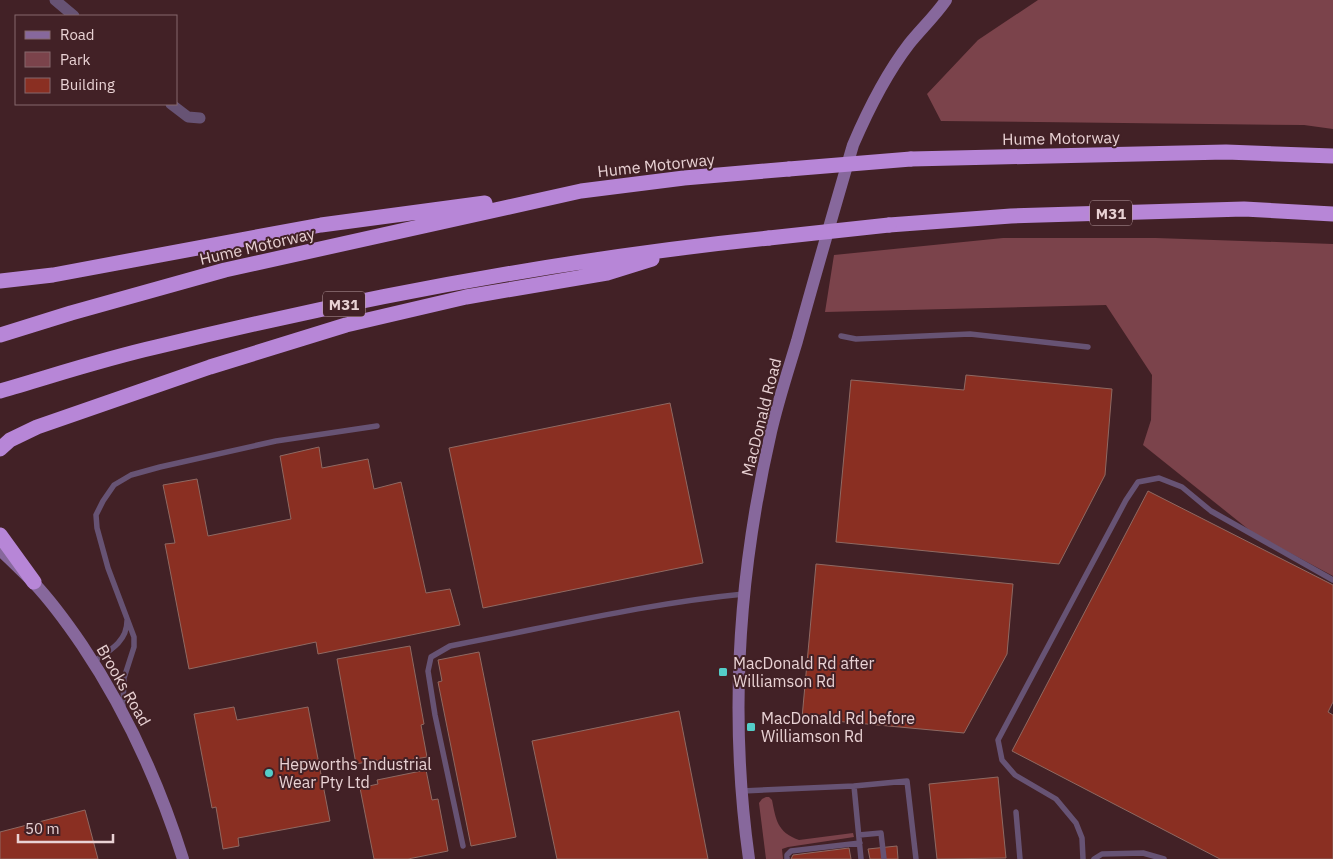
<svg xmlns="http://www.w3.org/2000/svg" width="1333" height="859" font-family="'IBM Plex Sans',sans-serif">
  <rect width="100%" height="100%" fill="#422126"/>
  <path fill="#7b434b" d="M1038,0h295v129l-29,-4 -363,-4 -14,-27 51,-54z
    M1003,238h153l177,6v332l-80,-43 -110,-88 8,-25 1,-45 -46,-70 -281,7 9,-57z
    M766,797h3l3,3c4,20 5,32 27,40l54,-7 1,4 -66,10 -6,2 1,10h-17l-7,-56 3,-4z"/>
  <path fill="#8a2f22" stroke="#8f6962" d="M966,375l146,14 -7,86 -46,89 -223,-22 15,-162 113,10z
    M670,403l33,160 -220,45 -34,-160z
    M319,447l3,21 46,-9 6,30 27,-7 25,111 24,-4 10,36 -142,29 -2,-12 -127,27 -24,-125 10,-1 -12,-58 34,-6 11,57 83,-17 -11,-63z
    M1148,491l185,94v117l-5,10 5,3v144h-113l-208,-108z
    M816,564l197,20 -6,70 -43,79 -162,-15z
    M410,646l14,78 -3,1 6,32 -50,8v-5l-21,4 -19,-105z
    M479,652l37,185 -45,9 -33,-164 4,-1 -4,-21z
    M234,707l3,13 71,-13 22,114 -92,17 1,8 -16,3 -7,-42 -4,1 -18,-94z
    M679,711l29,148h-151l-25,-118z
    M426,770l6,30 6,-1 10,52 -40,8h-34l-14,-71 18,-4 -1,-4z
    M998,777l8,81 -69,1 -8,-75z
    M85,810l13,49h-98v-27z
    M897,846l1,13h-28l-2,-10z
    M849,848l2,11h-60l2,-4z"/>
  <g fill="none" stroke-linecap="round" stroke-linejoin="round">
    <path stroke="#675374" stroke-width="5.5" d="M841,336l15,3 114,-5 118,13
      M93,662c16,-11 34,-20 34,-41
      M123,706l1,-28 10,-31v-10l-26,-69 -11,-40 -1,-13 7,-14 11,-16 17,-10 29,-8 116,-26 101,-15
      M854,786l53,-5 9,78
      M742,791l112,-5 7,73
      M1016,812l4,47
      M859,835l22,-2 3,26
      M463,846l-28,-131 -7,-44 3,-14 19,-11 10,-2c94,-18 189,-41 284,-50
      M787,859v-4l4,-4 69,-8
      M1083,859l-1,-21 -6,-15 -20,-24 -41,-24 -13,-15 -4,-20 128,-240 12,-18 21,-4 23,9 29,24 122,69
      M1094,859l8,-5 41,-1 21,6"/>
    <path stroke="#675374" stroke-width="11" d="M55,0l19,16
      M171,104l17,13 12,1"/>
    <path stroke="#87689c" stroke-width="12" d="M0,550c11,10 22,21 33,32 18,19 34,41 49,63 45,67 77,138 101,214
      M749,859c-20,-142 -10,-288 22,-427 7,-31 17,-61 26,-91 18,-66 37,-131 56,-196 15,-35 33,-71 56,-101 12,-15 26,-28 37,-44"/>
    <path stroke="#b786d7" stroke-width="15" d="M911,159l315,-7 107,4
      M889,225l122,-9 233,-7 89,5
      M0,281l53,-6 268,-50 164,-22
      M0,335l71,-22 154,-43 356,-79 103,-13 105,-9
      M0,391c52,-15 103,-32 156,-44 202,-49 406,-88 613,-109
      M0,449l10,-9 27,-13 173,-60 136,-42 120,-28 141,-24 45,-14
      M0,535l34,47"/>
    <path stroke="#b786d7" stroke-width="15" d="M789,169l122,-10
      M769,238l120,-13"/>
  </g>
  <g fill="#54cdc8" stroke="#422126" stroke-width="2">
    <rect x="718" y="667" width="10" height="10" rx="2.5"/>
    <rect x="746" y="722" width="10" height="10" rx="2.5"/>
    <circle cx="269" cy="773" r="5"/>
  </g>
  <g text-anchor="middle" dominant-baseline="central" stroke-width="4" stroke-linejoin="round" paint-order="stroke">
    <g fill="#422126" stroke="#b79da0" stroke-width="1">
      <rect x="1090" y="200.5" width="42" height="25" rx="4"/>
      <rect x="323" y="291.5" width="42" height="25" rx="4"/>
    </g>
    <g font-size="15" font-weight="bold" fill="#e9d2d4">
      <text x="1111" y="213">M31</text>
      <text x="344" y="304">M31</text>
    </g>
    <g font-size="16" fill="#e9d2d4" stroke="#422126">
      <text transform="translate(1061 138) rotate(-1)">Hume Motorway</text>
      <text transform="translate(656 165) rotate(-6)">Hume Motorway</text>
      <text transform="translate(257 246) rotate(-13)">Hume Motorway</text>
      <text transform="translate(761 417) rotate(-76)">MacDonald Road</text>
      <text transform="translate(124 685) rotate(60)">Brooks Road</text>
    </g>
    <g font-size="16" fill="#e9d2d4" stroke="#422126" text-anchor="start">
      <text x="733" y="663">MacDonald Rd after<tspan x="733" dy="18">Williamson Rd</tspan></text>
      <text x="761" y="718">MacDonald Rd before<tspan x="761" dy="18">Williamson Rd</tspan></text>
      <text x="279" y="764">Hepworths Industrial<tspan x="279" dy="18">Wear Pty Ltd</tspan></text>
    </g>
  </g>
  <rect x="15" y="15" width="162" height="90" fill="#422126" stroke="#85686c"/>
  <rect x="25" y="31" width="25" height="8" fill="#87689c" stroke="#85686c"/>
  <text x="60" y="40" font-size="15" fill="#e9d2d4">Road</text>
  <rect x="25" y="52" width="25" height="15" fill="#7b434b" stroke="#85686c"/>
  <text x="60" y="65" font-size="15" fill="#e9d2d4">Park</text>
  <rect x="25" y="78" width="25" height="15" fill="#8a2f22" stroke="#85686c"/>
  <text x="60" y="90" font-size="15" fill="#e9d2d4">Building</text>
  <path d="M18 834v8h95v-8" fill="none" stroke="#e9d2d4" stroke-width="2.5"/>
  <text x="25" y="834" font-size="15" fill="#e9d2d4" stroke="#422126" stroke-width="4" paint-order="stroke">50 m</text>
</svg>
